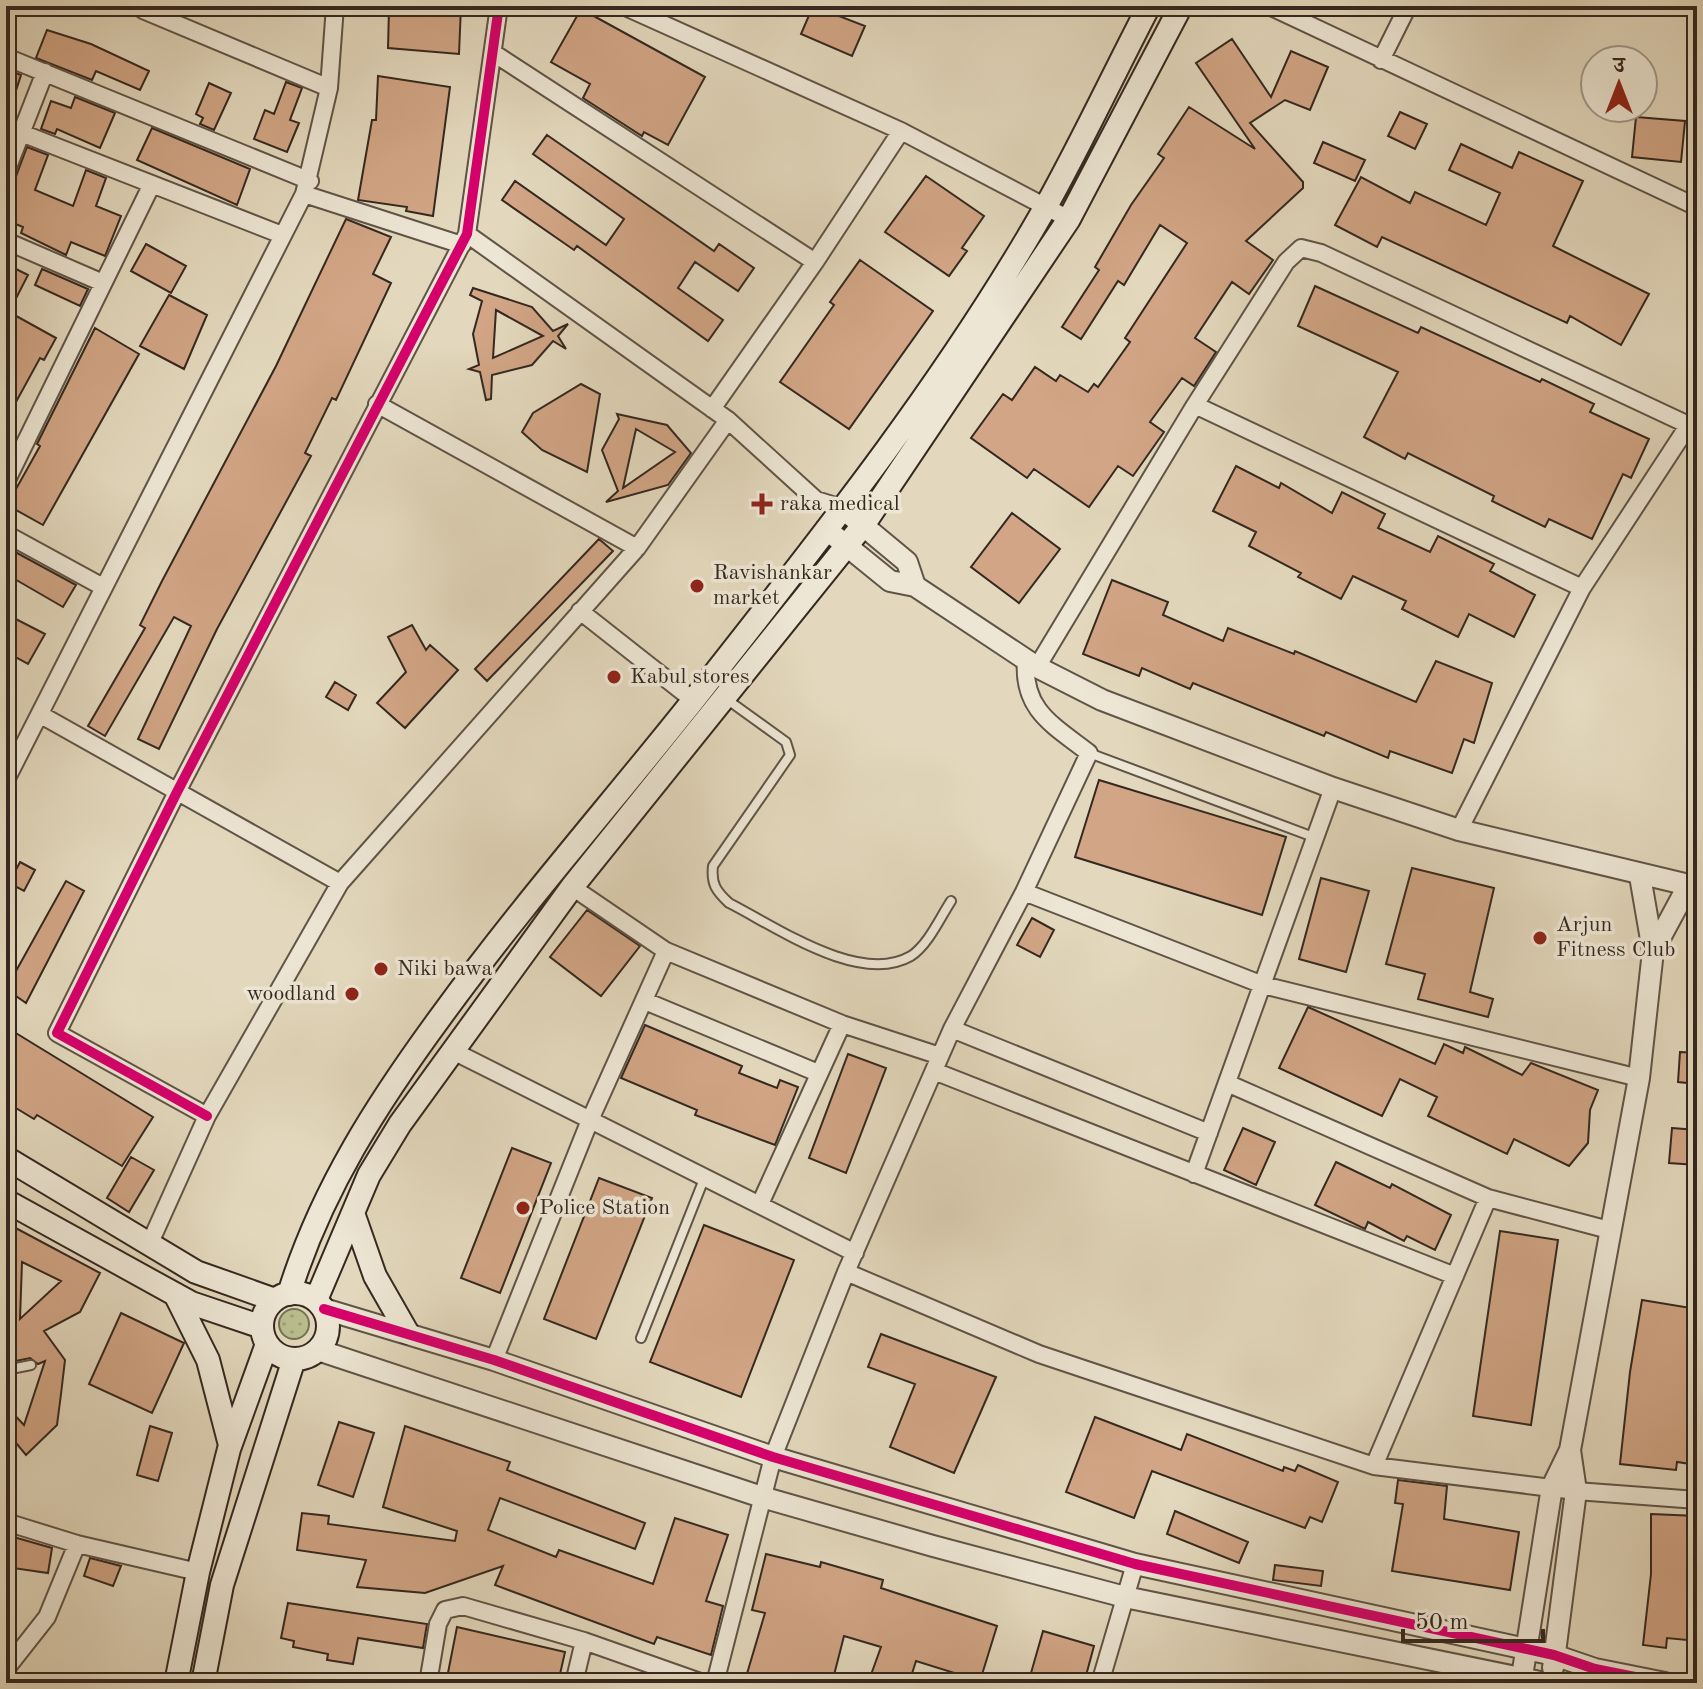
<svg xmlns="http://www.w3.org/2000/svg" width="1703" height="1689" font-family="'Old Standard TT','Noto Serif Devanagari',serif">
  <defs>
    <pattern id="green-dots" width="8" height="8" patternUnits="userSpaceOnUse" patternTransform="scale(2)"><rect width="8" height="8" fill="#b9bd8d"/><path d="M2 2h.1M6 6h.1" fill="none" stroke="#a0a279" stroke-width="1.8" stroke-linecap="round"/></pattern>
  </defs>
  <rect width="100%" height="100%" fill="#e3d8bd"/>
  <filter id="stains"><feTurbulence type="fractalNoise" baseFrequency=".0025" numOctaves="4"/><feColorMatrix values="0 0 0 0 .2 0 0 0 0 .09 0 0 0 0 .02 0 0 0 .5 -.17"/></filter>
  <radialGradient id="worn" r=".72"><stop offset=".6" stop-color="#630" stop-opacity="0"/><stop offset="1" stop-color="#630" stop-opacity=".3"/></radialGradient>
  <path fill="url(#green-dots)" stroke="#767256" stroke-width="2" d="M279 1324a15 15 0 1 1 30 0a15 15 0 1 1-30 0Z"/>
  <path fill="#d1a585" stroke="#342820" stroke-width="2" fill-rule="evenodd" d="M441,6h20l-2,48 -71,-6 1,-40 52,3z
    M813,6l52,20 -13,30 -51,-22z
    M581,9l124,68 -37,68 -24,-13 -2,4 -59,-38 7,-14 -39,-22z
    M47,30l44,14 58,27 -9,19 -44,-19 -4,9 -56,-22z
    M1232,39l39,58 20,-46 37,16 -18,43 -25,-10 -35,23 53,59v6l-57,53 27,19 -24,34 -17,-12 -37,56 21,14 -22,34 -12,-8 -32,44 14,10 -31,44 -15,-10 -29,41 -55,-38 -7,9 -56,-40 32,-44 9,6 23,-33 21,14 4,-6 28,17 6,-8 4,3 32,-45 -5,-4 62,-95 -27,-18 -36,60 -6,-4 -37,58 -19,-12 37,-57 -4,-3 36,-62 33,-47 -6,-4 31,-47 66,42 -59,-86z
    M6,69l15,6 -12,37 -3,-1z
    M378,76l72,11 -17,129 -27,-5 1,-4 -49,-7 14,-80h4z
    M286,82l16,6 -12,32 9,3 -12,29 -33,-13 11,-29 9,4z
    M209,83l22,10 -17,37 -14,-6 3,-6 -7,-4z
    M75,97l40,16 -15,35 -43,-19 -2,5 -14,-5 10,-28 20,7z
    M1400,112l27,12 -12,25 -27,-13z
    M1636,117l49,4 -4,41 -49,-5z
    M152,128l98,41 -13,36 -100,-45z
    M547,135l167,116 5,-7 35,24 -16,23 -43,-29 -17,26 45,32 -15,21 -131,-95 -3,4 -72,-50 13,-19 91,64 18,-26 -91,-65z
    M1323,142l42,18 -10,21 -41,-18z
    M1461,144l51,24 7,-16 64,29 -30,65 96,48 -28,51 -51,-29 -3,7 -185,-86 -5,10 -42,-22 26,-48 49,26 5,-11 71,33 14,-32 -51,-23z
    M27,147l21,8 -13,35 38,16 13,-36 20,8 -10,28 25,10 -16,40 -34,-14 -5,13 -45,-22 2,-6 -17,-7v-17z
    M926,176l58,40 -22,32 5,3 -18,25 -64,-44z
    M346,219l45,18 -18,37 18,9 -55,117 -4,-2 -27,55 6,3 -94,173 -58,120 -21,-10 53,-113 -17,-9 -69,119 -17,-10 57,-98 -5,-3 22,-44 114,-215z
    M146,244l40,22 -15,27 -40,-22z
    M860,260l73,51 -84,118 -69,-47 54,-77 -4,-3z
    M6,264l22,11 -19,37 47,26 -12,22 -4,-2 -24,44 -10,-5z
    M42,269l46,20 -8,17 -45,-21z
    M1315,286l103,47 3,-6 119,55 2,-3 52,25 -4,8 59,27 -18,39 -8,-4 -31,65 -43,-20 -4,8 -53,-26 2,-5 -86,-43 -3,6 -41,-22 34,-65 -100,-46z
    M473,288l59,19 21,24 15,-7 -10,12 8,13 -13,-8 -21,24 -40,10 -1,24 -5,1 -6,-28 -11,-3 10,-4 -6,-31 9,-33 -12,-6zM496,310l47,26 -50,22z
    M169,295l38,20 -23,54 -44,-23z
    M95,328l44,26 -96,171 -36,-20 33,-59 -3,-2z
    M581,384l19,10 -13,78 -45,-22 -20,-18 11,-19z
    M617,414l50,11 24,28 -23,32 -62,17 12,-11 -16,-41 17,-31zM636,429l39,23 -52,36z
    M1236,466l43,22 2,-5 51,30 10,-21 43,22 -7,14 52,24 8,-16 56,28 -4,7 45,24 -21,42 -45,-23 -11,23 -56,-28 4,-8 -53,-25 -12,23 -43,-22 3,-4 -52,-27 7,-14 -43,-21z
    M1012,513l48,36 -41,54 -48,-36z
    M599,539l14,12 -126,130 -12,-12z
    M6,547l70,38 -13,22 -57,-33z
    M1112,580l56,22 -5,13 60,26 5,-13 66,26 1,-3 121,51 20,-41 56,22 -18,60 -10,-4 -12,34 -62,-22 -2,7 -62,-26 -2,4 -131,-53 -3,6 -48,-21 -3,8 -56,-22z
    M6,614l39,20 -17,30 -22,-12z
    M412,625l14,25 4,-5 28,25 -53,58 -28,-25 29,-31 -18,-35z
    M335,682l21,13 -8,15 -22,-13z
    M1099,780l187,57 -24,78 -187,-58z
    M20,862l15,8 -11,21 -15,-8z
    M1412,868l82,20 -24,104 23,7 -5,18 -70,-18 7,-25 -39,-10z
    M1321,878l48,13 -23,81 -47,-13z
    M66,881l18,10 -58,112 -20,-14z
    M587,910l53,36 -39,50 -51,-39z
    M1032,918l22,12 -14,27 -23,-12z
    M1308,1007l127,57 9,-20 19,9 2,-6 57,28 9,-12 67,27 -8,20 -2,33 -19,23 -55,-27 -7,15 -79,-38 9,-19 -37,-18 -18,37 -103,-48z
    M645,1025l97,41 -3,7 38,15 3,-8 18,7 -23,58 -80,-30 2,-5 -76,-32z
    M6,1027l147,90 -31,49 -85,-51 -3,4 -28,-17z
    M1680,1052l17,1v31l-19,-2z
    M848,1054l38,14 -40,105 -37,-15z
    M1243,1128l32,14 -19,43 -32,-15z
    M1672,1128l25,2v35l-28,-2z
    M512,1148l39,15 -51,130 -39,-15z
    M131,1157l23,13 -25,42 -22,-14z
    M1336,1162l54,26 2,-4 59,31 -16,35 -28,-14 -3,5 -36,-19 -3,7 -50,-24z
    M599,1178l53,20 -56,141 -52,-20z
    M10,1225l90,48 -20,39 -36,19 21,29 -4,34 -4,31 -31,30 -20,-24v-25l18,19 21,-64 -7,3 -8,-6 -24,5v-129zM22,1262l39,19 -41,38z
    M704,1225l90,35 -53,137 -91,-35z
    M1500,1231l58,9 -27,185 -58,-9z
    M1642,1300l55,9v156l-20,-3 -1,8 -56,-6 10,-92z
    M121,1313l63,30 -32,70 -63,-29z
    M881,1334l115,43 -42,96 -64,-26 25,-63 -47,-17z
    M1095,1417l86,33 6,-16 96,37 1,-4 11,4 3,-6 40,17 -16,40 -12,-5 -5,11 -153,-57 -18,47 -68,-26z
    M339,1422l35,11 -21,64 -35,-12z
    M150,1426l22,7 -14,48 -21,-6z
    M405,1426l105,36 -3,8 138,53 -10,26 -135,-51 -12,32 68,27 3,-7 94,34 22,-66 53,17 -22,66 17,5 -12,49 -54,-18 -3,7 -159,-59 8,-19 -78,27 -68,-6 9,-27 -69,-10 5,-37 27,3 -1,8 127,17 2,-10 -74,-24z
    M1398,1480l49,6 -3,33 75,13 -9,58 -118,-19 11,-67 -8,-1z
    M1175,1511l73,31 -9,21 -72,-29z
    M1651,1514l46,2v125l-30,-3 -1,10 -23,-3 8,-71z
    M10,1536l42,12 -4,25 -42,-6z
    M766,1554l54,13 1,-5 62,18 -2,8 116,38 -17,55 -64,-20 -7,22h-41l13,-36 -37,-11 -12,47h-64l-22,-6 19,-64 -13,-3z
    M90,1558l31,8 -8,20 -29,-10z
    M1275,1565l48,6 -2,15 -48,-6z
    M288,1603l139,21 -4,24 -65,-10 -5,26 -26,-4 1,-6 -35,-7 1,-6 -13,-3z
    M457,1627l108,25 -7,31h-112z
    M1043,1631l51,15 -10,37h-20l-33,-10z"/>
  <g fill="none" stroke-linecap="round" stroke-linejoin="round">
    <defs>
      <path id="service" d="M725,698l61,44 4,13 -77,111c-2,18 3,25 16,37 46,23 130,83 182,53 17,-11 29,-38 40,-55
        M1089,753l227,85
        M641,1338l63,-159
        M6,1370l25,-5"/>
      <path id="minor" d="M623,6l278,125 168,88
        M1269,6l428,201
        M143,10l186,78
        M495,54l320,208
        M6,57l304,124
        M1381,60l27,-54
        M6,127l276,108
        M6,172l39,-100
        M304,194l158,51
        M467,234l261,186 88,80 26,8
        M6,241l97,42
        M377,404l260,144
        M1195,405l387,183
        M712,409l103,-147 86,-131
        M6,482l146,-298
        M6,534l97,53
        M580,611l113,89
        M1037,667l158,-262 91,-143 15,-14 20,5 376,176
        M41,715l299,168
        M6,780l298,-586 25,-106 6,-82
        M1459,830l123,-242 106,-162
        M572,887l94,64 176,73 98,32
        M1024,892l239,93 376,93
        M645,1001l173,72
        M952,1029l257,104
        M451,1050l404,203
        M934,1071l521,205
        M1227,1083l261,115 121,32
        M207,1116l-150,-83 120,-241 290,-558 32,-228
        M1194,1174l139,-386
        M760,1204l82,-180
        M149,1245l58,-129 133,-233 297,-335 91,-128
        M846,1272l193,82 335,112 202,25 121,9
        M494,1360l96,-240 76,-169
        M1374,1466l114,-268
        M6,1522l71,22 121,28
        M6,1669l41,-52 30,-73
        M428,1683l10,-59 7,-14 18,-4 121,35 119,42
        M574,1683l10,-42
        M715,1683l58,-226 73,-185 106,-243 72,-137 65,-139c-36,-28 -67,-43 -63,-93
        M1100,1683l35,-119"/>
      <path id="tertiary" d="M842,508l65,54 8,24
        M826,529l64,52 25,5 122,81 65,33 231,88 126,42 238,57
        M1653,951l35,-65
        M324,1309l170,51 279,97 362,107 419,91 41,14 70,14
        M318,1350l444,147 171,49 192,51 420,86
        M1553,1668l23,-177 -6,-41
        M1521,1683l31,-196 18,-37 69,-372 14,-127 -13,-75"/>
      <path id="secondary" d="M6,1158l190,114 79,28
        M6,1201l185,102 71,24
        M353,1213l22,63 32,56
        M262 1326a33 33 0 1 1 66 0a33 33 0 1 1-66 0Z
        M175,1294l33,66 22,85
        M289,1294c32,-104 89,-192 153,-279 80,-110 169,-211 254,-318 123,-156 250,-315 349,-489 37,-66 69,-135 104,-202
        M316,1300l53,-125 31,-51 172,-237 292,-363 205,-305 112,-213
        M176,1683l22,-111 31,-123 38,-105
        M203,1683l19,-98 72,-226"/>
    </defs>
    <use href="#service" stroke="#605447" stroke-width="12"/>
    <use href="#minor" stroke="#605447" stroke-width="20"/>
    <use href="#tertiary" stroke="#605447" stroke-width="24"/>
    <use href="#secondary" stroke="#342820" stroke-width="26"/>
    <use href="#service" stroke="#ede6d4" stroke-width="8"/>
    <use href="#minor" stroke="#ede6d4" stroke-width="16"/>
    <use href="#tertiary" stroke="#ede6d4" stroke-width="20"/>
    <use href="#secondary" stroke="#ede6d4" stroke-width="22"/>
    <defs>
      <path id="cycleway" d="M207,1116l-150,-83 120,-241 290,-558 32,-228
        M324,1309l170,51 279,97 362,107 419,91 41,14 70,14"/>
    </defs>
    <use href="#cycleway" stroke="#ede6d4" stroke-width="15"/>
    <use href="#cycleway" stroke="#d6006c" stroke-width="10"/>
  </g>
  <g fill="#8f2418" stroke="#ede6d4" stroke-width="3">
    <path d="M758 492h8v8h8v8h-8v8h-8v-8h-8v-8h8z"/>
    <circle cx="697" cy="586" r="8"/>
    <circle cx="614" cy="677" r="8"/>
    <circle cx="1540" cy="938" r="8"/>
    <circle cx="381" cy="969" r="8"/>
    <circle cx="352" cy="994" r="8"/>
    <circle cx="523" cy="1208" r="8"/>
  </g>
  <g text-anchor="middle" dominant-baseline="central" stroke-width="7" stroke-linejoin="round" paint-order="stroke">
    <g font-size="22" fill="#342820" stroke="#ede6d4" text-anchor="start">
      <text x="780" y="504">raka medical</text>
      <text x="713" y="573">Ravishankar<tspan x="713" dy="25">market</tspan></text>
      <text x="630" y="677">Kabul stores</text>
      <text x="1556" y="925">Arjun<tspan x="1556" dy="25">Fitness Club</tspan></text>
      <text x="397" y="969">Niki bawa</text>
      <text x="336" y="994" text-anchor="end">woodland</text>
      <text x="539" y="1208">Police Station</text>
    </g>
  </g>
  <rect width="1703" height="1689" fill="none" stroke="#e3d8bd" stroke-width="32"/>
  <rect x="8" y="8" width="1687" height="1673" fill="none" stroke="#342820" stroke-width="4"/>
  <rect x="16" y="16" width="1671" height="1657" fill="none" stroke="#342820" stroke-width="2"/>
  <g transform="translate(1619 84)"><circle r="38" fill="#ede6d4" stroke="#a39a8c" stroke-width="2"/>
  <path d="M0-6L14 30L0 20L-14 30Z" fill="#8f2418"/>
  <text y="-12" font-size="22" font-weight="bold" text-anchor="middle" fill="#342820">उ</text>
  </g>
  <path d="M1403 1629v12h140v-12" fill="none" stroke="#342820" stroke-width="4"/>
  <text x="1415" y="1629" font-size="24" fill="#342820" stroke="#ede6d4" stroke-width="6" paint-order="stroke">50 m</text>
  <rect width="100%" height="100%" filter="url(#stains)"/>
  <rect width="100%" height="100%" fill="url(#worn)"/>
</svg>
